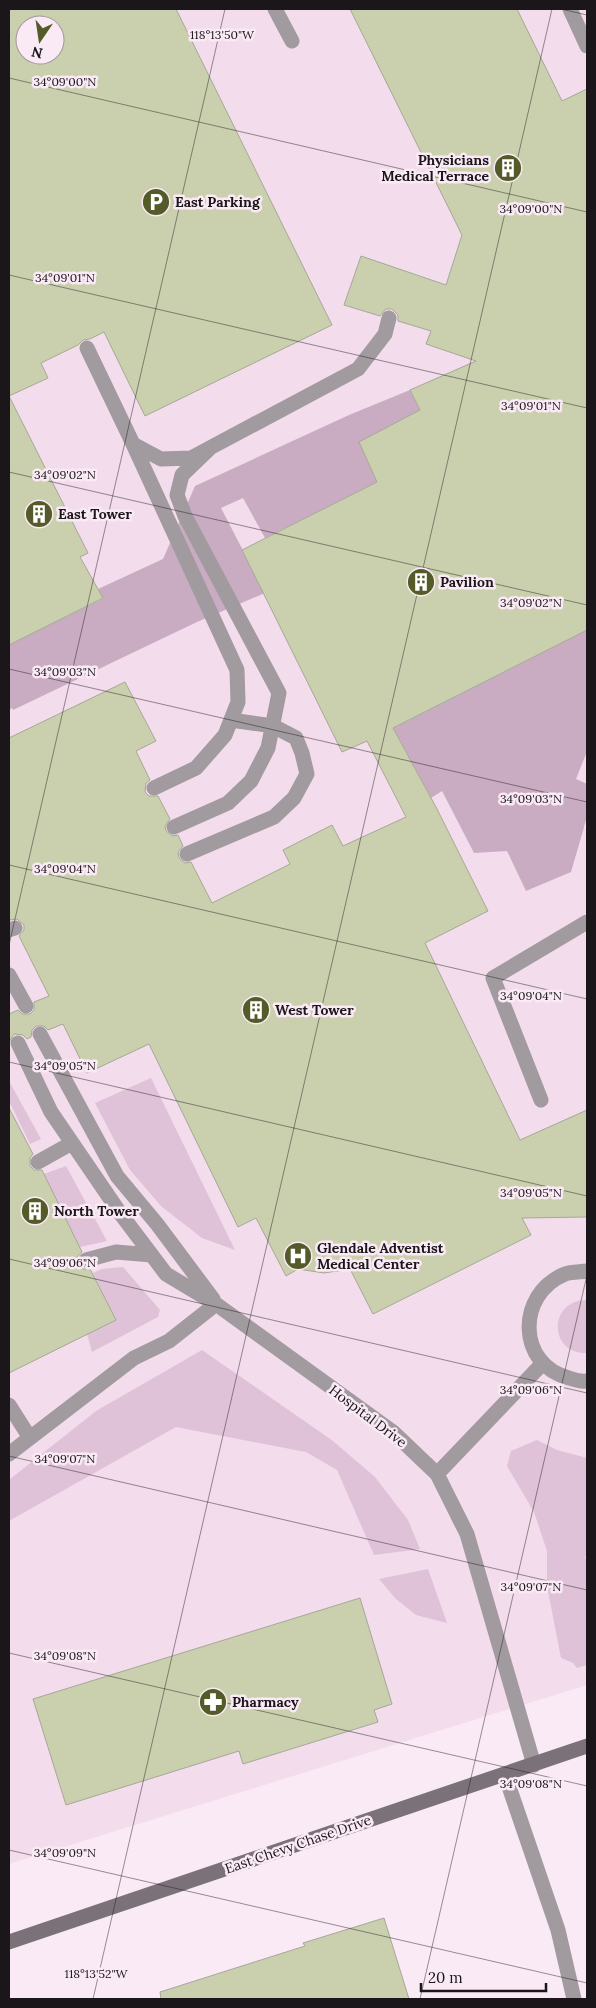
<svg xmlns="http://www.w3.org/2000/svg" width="596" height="2008" font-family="Lora,serif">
  <rect width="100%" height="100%" fill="#faeaf5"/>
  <path fill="#f3dcec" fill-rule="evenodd" d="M9,9h578v800l-5,17 5,1v858l-578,179zM25,25h30v30h-30z"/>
  <path fill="#dfc2d7" d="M151,1078l84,172 -33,-12 -40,-31 -32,-37 -35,-67z
    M9,1081l32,58 -11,5 -21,-43z
    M66,1166l41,75 -27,6 -36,-73z
    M123,1267l37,43 -2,7 -66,35 -5,-18 28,-14 -22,-47 9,-4z
    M587,1300v53c-39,1 -39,-53 0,-53z
    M202,1350l131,91 42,36 33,43 12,29 -46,6 -37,-85 -31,-18 -130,-25 -167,94v-41l87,-69z
    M537,1440l20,10 30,8v90l-2,11h2v106l-10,3 -4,-5 -12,-5 -14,-72v-35l-13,-39 -27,-46 4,-15z
    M428,1569l19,54 -31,-8 -20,-16 -17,-20z"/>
  <path fill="#caacc2" d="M410,390l10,20 -60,32 17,40 -112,56 -22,-40 -22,10 44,85 -68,29 -184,88 -1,-2 -3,2v-66l93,-45 -4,-10 65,-30 32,-73 154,-71z
    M587,630v125l-1,-1 -10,25 11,5v33l-16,55 -45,19 -19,-40 -33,2 -32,-62 -11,7 -38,-70z"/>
  <path fill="#cad0ae" stroke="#a5a897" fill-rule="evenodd" d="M9,9h167l156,316 -187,91 -41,-84 -14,7 -7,1 -5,5 -37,18 7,15 -39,18 79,157 -8,4 23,41 -94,47zM25,25h30v30h-30z
    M350,9h167l45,92 25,-12v541l-194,98 44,81 51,102 -63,32 95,197 67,-30v107l-65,1 9,17 -158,79 -23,-45 -26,4 -26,-4 -12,7 -30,-58 -18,9 -89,-183 -62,29 -24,-49 -15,6 -4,-4h-8l-4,4 -1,7 -4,2 -4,-4 -9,-1 -5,8v-28l9,-4 4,4h8l4,-4v-8l15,-6 -30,-60 5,-6v-5l-7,-6 -7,1 -1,-4v-178l116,-56 31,59 -20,10 14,29 -4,3 -1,9 4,4h9l12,23 -5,7 1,5 7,5 5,-1 5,11 -5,6 1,6 6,5 6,-1 21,41 78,-39 -7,-14 49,-25 11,21 63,-29 -39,-76 -25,11 -100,-202 135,-68 -18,-40 61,-32 -10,-20 66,-29 -50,-17 5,-13 -33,-10v-6l-6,-6h-6l-6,7 -36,-11 17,-49 85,29 16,-50z
    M9,1108l24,46 -3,4v8l4,4h8l40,82 -5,5v6l6,6h7l26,51 -107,53z
    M360,1598l32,106 -18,6 4,12 -135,42 -4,-13 -173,54 -33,-106z
    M384,1918l25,81h-248l-1,-7 145,-46 -2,-3z"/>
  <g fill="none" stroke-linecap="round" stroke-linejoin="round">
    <path stroke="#a19a9f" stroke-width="15" d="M275,9l17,32
      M570,9l17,37
      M87,348l46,96 104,226 1,32 -13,33 -29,33 -42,20
      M133,444l28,15 30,-1 167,-89 27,-35 4,-16
      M174,827l54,-24 23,-22 17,-33 11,-55 -94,-177 -8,-21 5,-20 28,-27
      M187,854l87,-37 20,-19 13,-24 -5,-21 -6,-15 -23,-12 -42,-6
      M9,930l6,-2
      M9,975l17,31
      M40,1034l77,142 40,48 56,75
      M18,1043l33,69 69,101 46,61 50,30 177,128 44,42 30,60 67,231
      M541,1100l-48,-122 94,-56
      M38,1162l34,-19
      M86,1260l30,-8 36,3
      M587,1271c-7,1 -16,1 -22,3 -49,20 -48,91 4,104 6,2 11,4 18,3
      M9,1405l21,33
      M9,1454l125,-96 35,-17 47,-37
      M437,1474l106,-111
      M505,1775l53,155 16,69"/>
    <path stroke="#7b7279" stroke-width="15" d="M9,1942l578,-196"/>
  </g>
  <path fill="none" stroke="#1b161a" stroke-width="1" stroke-opacity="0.45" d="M561,9l26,6M9,78l578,134M9,275l578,133M9,472l578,133M9,669l578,133M9,865l578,134M9,945l216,-936M9,1062l578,134M9,1259l578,134M9,1456l578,134M9,1653l578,133M9,1850l578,133M93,1999l459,-1990M420,1999l167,-724"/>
  <defs>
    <symbol id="building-disc" viewBox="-11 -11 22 22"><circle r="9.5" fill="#545a28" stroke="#faeaf5"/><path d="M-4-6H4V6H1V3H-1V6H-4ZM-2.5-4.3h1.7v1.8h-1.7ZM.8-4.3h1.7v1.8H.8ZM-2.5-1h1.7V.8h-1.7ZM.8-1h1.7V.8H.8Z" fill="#fff"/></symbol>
    <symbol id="parking-disc" viewBox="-11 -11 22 22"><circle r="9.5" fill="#545a28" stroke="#faeaf5"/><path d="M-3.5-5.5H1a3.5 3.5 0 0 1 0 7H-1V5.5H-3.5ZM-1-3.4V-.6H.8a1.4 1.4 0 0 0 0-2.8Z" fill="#fff"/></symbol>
    <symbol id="hospital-disc" viewBox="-11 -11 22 22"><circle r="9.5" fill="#545a28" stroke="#faeaf5"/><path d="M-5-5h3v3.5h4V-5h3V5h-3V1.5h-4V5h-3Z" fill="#fff"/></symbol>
    <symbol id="pharmacy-disc" viewBox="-11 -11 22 22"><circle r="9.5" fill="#545a28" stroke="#faeaf5"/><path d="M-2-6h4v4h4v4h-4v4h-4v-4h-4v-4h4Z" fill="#fff"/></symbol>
  </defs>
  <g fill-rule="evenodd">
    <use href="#building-disc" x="492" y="152" width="32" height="32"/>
    <use href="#parking-disc" x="140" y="186" width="32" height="32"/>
    <use href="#building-disc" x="23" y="498" width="32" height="32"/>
    <use href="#building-disc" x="405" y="566" width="32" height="32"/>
    <use href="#building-disc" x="240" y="994" width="32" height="32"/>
    <use href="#building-disc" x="19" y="1195" width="32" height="32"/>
    <use href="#hospital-disc" x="282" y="1240" width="32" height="32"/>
    <use href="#pharmacy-disc" x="197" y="1686" width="32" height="32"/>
  </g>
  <g text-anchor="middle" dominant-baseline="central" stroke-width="5" stroke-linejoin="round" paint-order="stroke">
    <g font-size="14" font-weight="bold" fill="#1b161a" stroke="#faeaf5" text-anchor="start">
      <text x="489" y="160" text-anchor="end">Physicians<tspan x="489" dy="16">Medical Terrace</tspan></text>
      <text x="175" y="202">East Parking</text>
      <text x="58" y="514">East Tower</text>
      <text x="440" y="582">Pavilion</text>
      <text x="275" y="1010">West Tower</text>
      <text x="54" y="1211">North Tower</text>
      <text x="317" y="1248">Glendale Adventist<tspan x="317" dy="16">Medical Center</tspan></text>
      <text x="232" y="1702">Pharmacy</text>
    </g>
    <g font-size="14" fill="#1b161a" stroke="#faeaf5">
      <text transform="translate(368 1416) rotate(37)">Hospital Drive</text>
      <text transform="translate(298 1844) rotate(-19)">East Chevy Chase Drive</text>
    </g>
  </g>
  <g font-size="12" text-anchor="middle" fill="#1b161a" stroke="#faeaf5" stroke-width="5" stroke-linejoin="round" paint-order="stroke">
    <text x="222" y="39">118°13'50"W</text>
    <text x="65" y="86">34°09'00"N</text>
    <text x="531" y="213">34°09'00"N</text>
    <text x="65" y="282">34°09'01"N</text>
    <text x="531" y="410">34°09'01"N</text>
    <text x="65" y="479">34°09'02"N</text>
    <text x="531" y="607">34°09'02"N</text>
    <text x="65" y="676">34°09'03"N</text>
    <text x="531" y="803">34°09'03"N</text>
    <text x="65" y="873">34°09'04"N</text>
    <text x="531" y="1000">34°09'04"N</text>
    <text x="65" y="1070">34°09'05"N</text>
    <text x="531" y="1197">34°09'05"N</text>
    <text x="65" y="1267">34°09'06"N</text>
    <text x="531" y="1394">34°09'06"N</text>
    <text x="65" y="1463">34°09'07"N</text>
    <text x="531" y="1591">34°09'07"N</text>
    <text x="65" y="1660">34°09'08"N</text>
    <text x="531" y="1788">34°09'08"N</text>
    <text x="65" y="1857">34°09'09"N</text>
    <text x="96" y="1978">118°13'52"W</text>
  </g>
  <rect width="596" height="2008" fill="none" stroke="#1b161a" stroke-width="20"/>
  <g transform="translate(40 40) rotate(193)"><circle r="24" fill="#faeaf5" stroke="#a1959d"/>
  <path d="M0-4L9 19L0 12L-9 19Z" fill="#545a28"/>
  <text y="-8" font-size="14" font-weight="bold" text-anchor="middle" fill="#1b161a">N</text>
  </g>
  <path d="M421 1983v8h125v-8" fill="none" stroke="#1b161a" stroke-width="2.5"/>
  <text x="428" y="1983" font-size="15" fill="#1b161a" stroke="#faeaf5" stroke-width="4" paint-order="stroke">20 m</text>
</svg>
